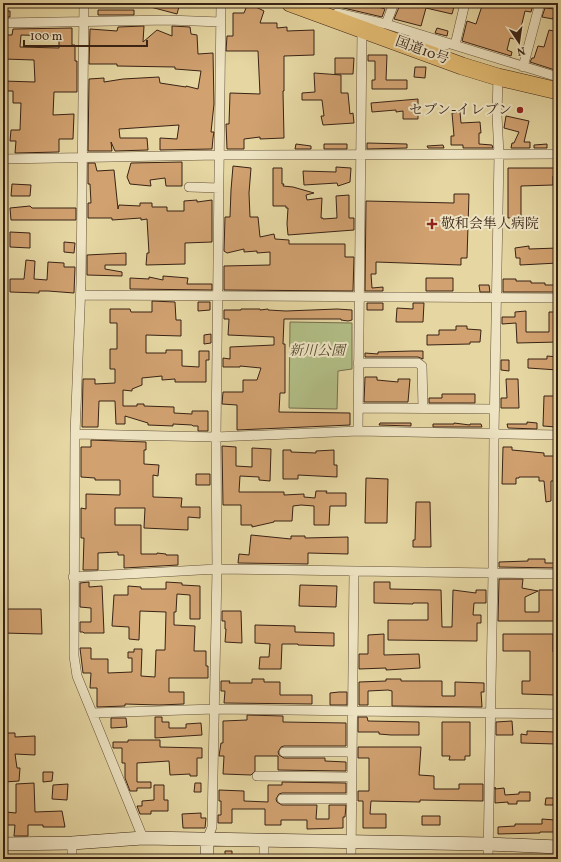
<svg xmlns="http://www.w3.org/2000/svg" width="561" height="862" font-family="Vollkorn,'Noto Serif JP',serif">
  <rect width="100%" height="100%" fill="#e5d6a2"/>
  <filter id="stains"><feTurbulence type="fractalNoise" baseFrequency=".005" numOctaves="4"/><feColorMatrix values="0 0 0 0 .2 0 0 0 0 .09 0 0 0 0 .02 0 0 0 .5 -.17"/></filter>
  <radialGradient id="worn" r=".72"><stop offset=".6" stop-color="#630" stop-opacity="0"/><stop offset="1" stop-color="#630" stop-opacity=".3"/></radialGradient>
  <path fill="#b2be86" stroke="#76704e" d="M290,322l62,1v46l-14,2 -1,38 -48,-1z"/>
  <path fill="#d1a170" stroke="#392315" fill-rule="evenodd" d="M143,3h37l-3,11 -34,-9z
    M248,3l16,8 -4,12h17v5l10,-1v4l27,-1v25l-30,1v35h-1l1,47 -24,1v-2l-16,2v10h-17l-1,-25h3l1,-31 30,1 -2,-43h-32l1,-15h6v-23h11z
    M335,3h30l20,6 -3,8 -47,-11z
    M409,3h46l-3,11 -26,-6 -5,18 -27,-7 6,-14 9,2z
    M483,3h40l10,2 -2,7 -6,-1 -7,29 -8,-2 -3,12 5,2 -1,4 -49,-15 5,-20 9,3z
    M545,8l10,1 -2,10 -11,-2z
    M98,10h36v5h-36z
    M3,11h7v6h-7z
    M144,26l-1,16 14,-12 15,6v-10l18,1 1,7 6,1 1,19 15,-1 1,51 -3,28h3l-1,6 -1,11 -52,1v-12l17,1 2,-14 -60,4 1,9h27l1,12 -33,1 -4,-9 1,9h-24l1,-72 15,-1v4l19,-3 36,-2 1,6 26,4v-1l12,3 3,-18 -26,-2v-2l-58,-1v-2h-28l1,-35 27,2 1,-4z
    M72,28v17h3v16h2v31h-23l-1,23 21,-1 -1,25h-14v13l-44,1 1,-12h-6l1,-11h9l1,-27h-8v-12h-10v-10l32,1 -1,-22 -30,-1 -1,-24h9l1,-6zM21,35l38,1v12l-39,-1z
    M437,28l11,3 -1,5 -12,-3z
    M549,30l9,2v39l-28,-9 2,-4h2l4,-12 6,1z
    M368,55h19l-1,25h21v9h-35v-9h3v-19h-7z
    M335,58h19l-1,16h-18z
    M415,67h11l-1,11 -11,-1z
    M314,73l27,2v18h7l2,21 3,-1 1,10 -31,2 -2,-9h3l-2,-16h-20v-7l13,-1z
    M418,99v20h-15v-8l-7,1v-2l-24,2 -1,-9z
    M460,112l1,11 19,-1 1,11h-2v11l13,1 1,3h-30v-3h-12v-9h3l-2,-23z
    M506,116l23,5 -5,21h6v6h-19l1,-5h2l5,-11 -15,-4z
    M367,143l40,1v4l-40,1z
    M296,144l15,2v3h-16z
    M324,144h23v5h-23z
    M547,144v4h-13v-3z
    M443,145l1,3h-16l-1,-2z
    M182,162v24h-16l-1,-8 -15,2 1,6 -21,-2 -3,-7 4,-14z
    M88,163h7l2,8 17,-1 4,39 1,-4 21,1v-3h12v4h15v4h17v-10l13,-1v2l15,-2v42l-27,1v21l-39,1 1,-12h2l-2,-34 -6,1v-2l-29,2v-2h-24v-15h3l-1,-19h-2z
    M233,166l18,2 -2,25 1,24h8l2,20 14,-3 1,5 14,1v4h56v13h9l-1,34 -129,-1v-24l46,-1v-13l-13,1v-2l-13,1v-3l-17,4 -3,-2 1,-34h5l1,-27z
    M336,167l15,1 -1,14 -12,4 -1,-3 -33,2 -1,-14 33,1z
    M273,168h9v16h2l-1,2 10,1 21,6 -8,2 1,5 15,-2 -1,20h2v1l14,-1 -1,-22 13,-1v23h5v12l-66,5 -1,-11 1,-16h-2v-2h-13z
    M508,168h49v8h-4v9l-32,1v32h-13z
    M12,184l19,1 -1,11h-19z
    M454,194h15l-2,64h-6v7l-85,-3v12h-5l1,14 11,-1v4h-18l1,-90 88,2z
    M30,206l2,2h44v12h-65l-1,-12z
    M10,232l20,1v15l-20,-1z
    M64,242l11,1 -1,10 -10,-1z
    M529,246v3l29,-1v15l-38,2v-7h-4l-1,-10z
    M126,253v12h-21v4l17,3v4l-35,-1v-20z
    M26,260l9,1 -1,18 13,1 1,-18 16,1v4h11l-1,26 -26,-2h-9v2l-29,-1v-13h14z
    M163,276l25,2 -1,6h25v6l-82,-1v-11l19,1v-2l14,3z
    M426,278h27v13h-27z
    M503,279h13v2h15v2h14v2h13v7h-55z
    M479,285h10l1,7h-10z
    M152,301l23,1 1,18h5v16l-35,-1v18h20v-3h16v16l17,1v-16h10v9h-3v22h-31v-3l-13,1v-4l-20,2v7l-10,4v2l-9,-1v16h14v-2h7v2l30,1v6l18,1v-3h16v20h-10v-5h-5l-1,-1 -19,-1v2l-25,-1v-2l-23,-7v8h-9l-1,-23h-16l-1,26h-16l1,-48h12v5l20,-1v-14h-5v-20h7v-26h-7v-14h20l1,3h21z
    M198,302h12v8l-12,1z
    M367,303h16v7h-16z
    M413,303h11l-1,19h-27l1,-14 16,1z
    M241,309h19v1l8,-1v1l18,1 51,-2 15,1v10l-4,1 -7,-1v-1h-57l-1,25h2v49h-5l-1,19 71,1v12l-113,5v-25l-15,-1 1,-12h20v-12h14l4,-12 -21,-2v1h-17v-9l7,1v-12l44,-2v-8l-46,-2 1,-16h-5v-9h17z
    M526,311v21h23v-20h9v30l-41,1 -1,-20 -14,1v-7h13v-5z
    M456,326h11v3l14,1 -1,12h-10v2l-43,1v-10h12v-5h17z
    M211,334v9l-7,1v-9z
    M412,351h11v8l-5,-2h-53v-4l13,1v-2z
    M547,356l11,1v13l-30,-2v-9h19z
    M501,360h8v11l-8,-1z
    M365,377h12v3l21,2v-3h12l-2,23h-44z
    M506,379h12l1,29h-18v-10h6z
    M442,394h33v9h-46v-5h13z
    M544,396h13l-1,31 -13,-1z
    M527,422l10,1v6l-29,-1 -1,-4h20z
    M380,423h31v3l-32,-1z
    M454,423l16,2v-1h11l1,3h-49v-3h21z
    M91,440l55,2v8h-2v14l15,1 -1,11 -5,-1v22l29,1 -1,9h19v11l-12,-1v13l-44,-2 1,-20h-30v17h26v29h16v-1l9,1v1h12v10l-54,3v-13h-6v-3l-20,1v17h-15l1,-32h-3v-30l5,1v-15l34,1v-15h-25v-2l-14,-1v-30h10z
    M222,446l14,1v19l16,1v-19l19,1 -1,32 -11,-1v-3l-19,-1 -1,16h45v3l20,-1v3l11,1 1,-7h11l-1,2h20v13h-16l-1,19h-15v-19l-13,-1 -8,1 -1,15h-18v1l-22,5v-2h-11v-20h-18z
    M503,447h9v3l32,3v3h14v25h-7v20l-5,1 -2,-21h-5v-4h-20v1h-3v6h-14z
    M283,450h8v2l25,1v-2l18,-1v15h3v12l-39,-2v4h-15z
    M196,474h14v11h-14z
    M366,478l22,1 -1,44h-22z
    M416,502h14l1,45h-18v-7h2z
    M251,535l40,4v-3h14v2l43,-1v17l-40,-1v11l-70,-1 1,-9 10,1z
    M528,559h17v4h13v5l-59,-1v-5l29,-1z
    M499,579h24l-1,9 16,3 -13,6v15h14v-22h18l-1,31h-58z
    M89,582v5l13,-1 2,47h-20l-1,-1h-3v-10h11v-14l-11,-1v-24z
    M166,582l16,1v2l18,1v33h-10v-24l-13,-1 -1,18h-2v13l21,1 -1,25h12v15h2v12h-39v14h15v12l-25,1 -34,-1v2l-28,1v-19h-7l1,-15h-8l-3,-25h11v11h17v14l24,-1v-14h-4v-6h6v-3h8l-1,27 14,1 1,-27h9l1,-38 -26,-1 -1,29 -10,-1v-12l-17,-1 2,-31h14v-9l13,1v2h25z
    M374,582h16v7l51,1 1,37h10l1,-37 23,3v-3h10v13h-12l-1,12h8v8h-4v18l-89,-1v-20h40v-17h-15v1l-39,-1z
    M300,585l37,1 -1,21 -37,-1z
    M3,609h38l1,25 -39,-1z
    M222,611h19l1,32 -17,-1 1,-13h-1v-8h-3z
    M255,625l40,1v6l39,1v13l-36,-1v-1h-16l-1,25h-22l1,-12h9l1,-13 -15,-1z
    M384,634v21l35,-1 1,14 -34,2v-2l-27,1v-15h9v-19z
    M503,634h50v18h3l1,9 -1,34 -34,-1v-13h8v-30h-27z
    M252,679h12v3h16v13h32v9l-88,-1 1,-12h-4v-10h9l-1,2h23z
    M386,679h15v2h41v15h13v-14l29,1v9h-3l1,15 -90,-1v-15l-4,-1 -20,1v14h-9v-23l27,-1z
    M339,692h8v13h-17v-12z
    M247,715l36,1v6l63,1v23h-62l-3,1 -3,5 1,3 5,3h41v3l21,1v9l-68,-1v-14h-23v15l-4,4 -28,-1 1,-18h-5l2,-13h2v-22l24,-1z
    M155,717h7v5h7v6h17v-4l15,-1 1,12 -47,3z
    M358,717h9l1,4 51,1v13h-28l-12,-1v-2h-21z
    M111,718h15l1,9 -16,1z
    M512,721l1,14h-17v-13z
    M442,722h28v34h-5v4h-16l1,-4h-8z
    M527,731l29,1v12l-35,-1v-9l6,1z
    M4,733h11v4l20,-1v19l-20,-1 2,14h3l-1,13 -15,1v-12h1l-2,-21z
    M128,740h32v7l42,1v10h-5v18h-7v-2l-20,1 -1,-14 -32,2v19h14v6h-14v3h-7l-5,-13v-15h-3v-15h-9v-6h15z
    M358,747h63l-2,28 15,1v13h25v-5h24v17l-63,-1v2l-49,-1 -1,13h16v14h-23v-27h-5v-10h11v-33h-11z
    M43,772h10l-1,9 -9,1z
    M282,782l64,1v10h-64l-3,1 -3,5 1,3 5,3h35l-1,14h13v-14h17l-1,12h-2v11l-36,1v-9h-26v5h-16v-16h-33v14h-14v-8h3v-14h-2v-11l25,1v10l24,1v-17h14z
    M34,783l1,29 27,-1 3,16h-22v-2h-15v11h-14l1,-11h-10l1,-13 10,1v-29z
    M195,783h6v9h-7z
    M68,784l-1,16 -15,-1 1,-14z
    M154,785h10v15h4v11h-17v3h-11l-3,-8h5v-5l12,-1z
    M495,787v2l9,-1 1,7 14,-1v-2h11v9h-13v3h-9v-2l-13,1z
    M546,798h8l-1,7h-8z
    M201,813v5h5l-1,10h-22l-1,-14z
    M422,816h18v9h-18z
    M542,819l13,1 -1,12h-14v1l-42,1v-7l17,-1v-2h27z
    M225,851h7v8h-7z"/>
  <g fill="none" stroke-linecap="round" stroke-linejoin="round">
    <defs>
      <path id="street" d="M84,3l-3,280 -6,151 -1,222 3,20 66,162
        M337,13l49,11 172,53
        M3,23l165,-3 53,2
        M386,24l8,-21
        M414,40l19,5h13
        M455,45l10,-42
        M523,67l17,-64
        M3,159l216,-4 339,-1
        M189,187l30,1
        M81,295l477,3
        M358,363h60l4,3 1,42
        M358,408l137,1
        M358,431l4,-402
        M75,434l141,3 142,-6 200,4
        M73,577l144,-8 341,5
        M92,713l123,-4 343,5
        M284,752h68
        M257,776l95,1
        M282,799h70
        M207,840l5,-13 5,-258 -1,-132 5,-434
        M72,859v-16
        M264,859v-18
        M351,859l3,-287
        M488,859l5,-286 1,-139 5,-279 -2,-40 1,-38"/>
      <path id="secondary" d="M3,844l69,-1 71,-5 345,6 70,3
        M207,859v-19"/>
      <path id="highway" d="M290,3l172,63 36,11 60,14"/>
    </defs>
    <use href="#street" stroke="#645038" stroke-width="10"/>
    <use href="#secondary" stroke="#392315" stroke-width="14"/>
    <use href="#highway" stroke="#392315" stroke-width="18"/>
    <use href="#street" stroke="#eee4c3" stroke-width="9"/>
    <use href="#secondary" stroke="#eee4c3" stroke-width="13"/>
    <use href="#highway" stroke="#e2bb71" stroke-width="17"/>
  </g>
  <g fill="#8f2418" stroke="#eee4c3" stroke-width="1.5">
    <circle cx="520" cy="110" r="4"/>
    <path d="M430 218h4v4h4v4h-4v4h-4v-4h-4v-4h4z"/>
  </g>
  <g text-anchor="middle" dominant-baseline="central" stroke-width="4" stroke-linejoin="round" paint-order="stroke">
    <g font-size="14" fill="#392315" stroke="#eee4c3">
      <text transform="translate(422 51) rotate(20)">国道10号</text>
    </g>
    <g font-size="14" fill="#392315" stroke="#eee4c3" text-anchor="end">
      <text x="512" y="110">セブン-イレブン</text>
      <text x="441" y="224" text-anchor="start">敬和会隼人病院</text>
    </g>
    <g font-size="14" font-style="italic" fill="#574a31" stroke="#eee4c3">
      <text x="317" y="351">新川公園</text>
    </g>
  </g>
  <rect width="561" height="862" fill="none" stroke="#e5d6a2" stroke-width="16"/>
  <rect x="4" y="4" width="553" height="854" fill="none" stroke="#392315" stroke-width="2"/>
  <rect x="8" y="8" width="545" height="846" fill="none" stroke="#392315"/>
  <g transform="translate(519 42) rotate(167)" stroke="#eee4c3" stroke-width="3" paint-order="stroke">
  <path d="M0-3L7 15L0 10L-7 15Z" fill="#392315"/>
  <text y="-6" font-size="11" font-weight="bold" text-anchor="middle" fill="#392315">N</text>
  </g>
  <path d="M24 40v6h123v-6" fill="none" stroke="#392315" stroke-width="2"/>
  <text x="30" y="40" font-size="12" fill="#392315" stroke="#eee4c3" stroke-width="3" paint-order="stroke">100 m</text>
  <rect width="100%" height="100%" filter="url(#stains)"/>
  <rect width="100%" height="100%" fill="url(#worn)"/>
</svg>
